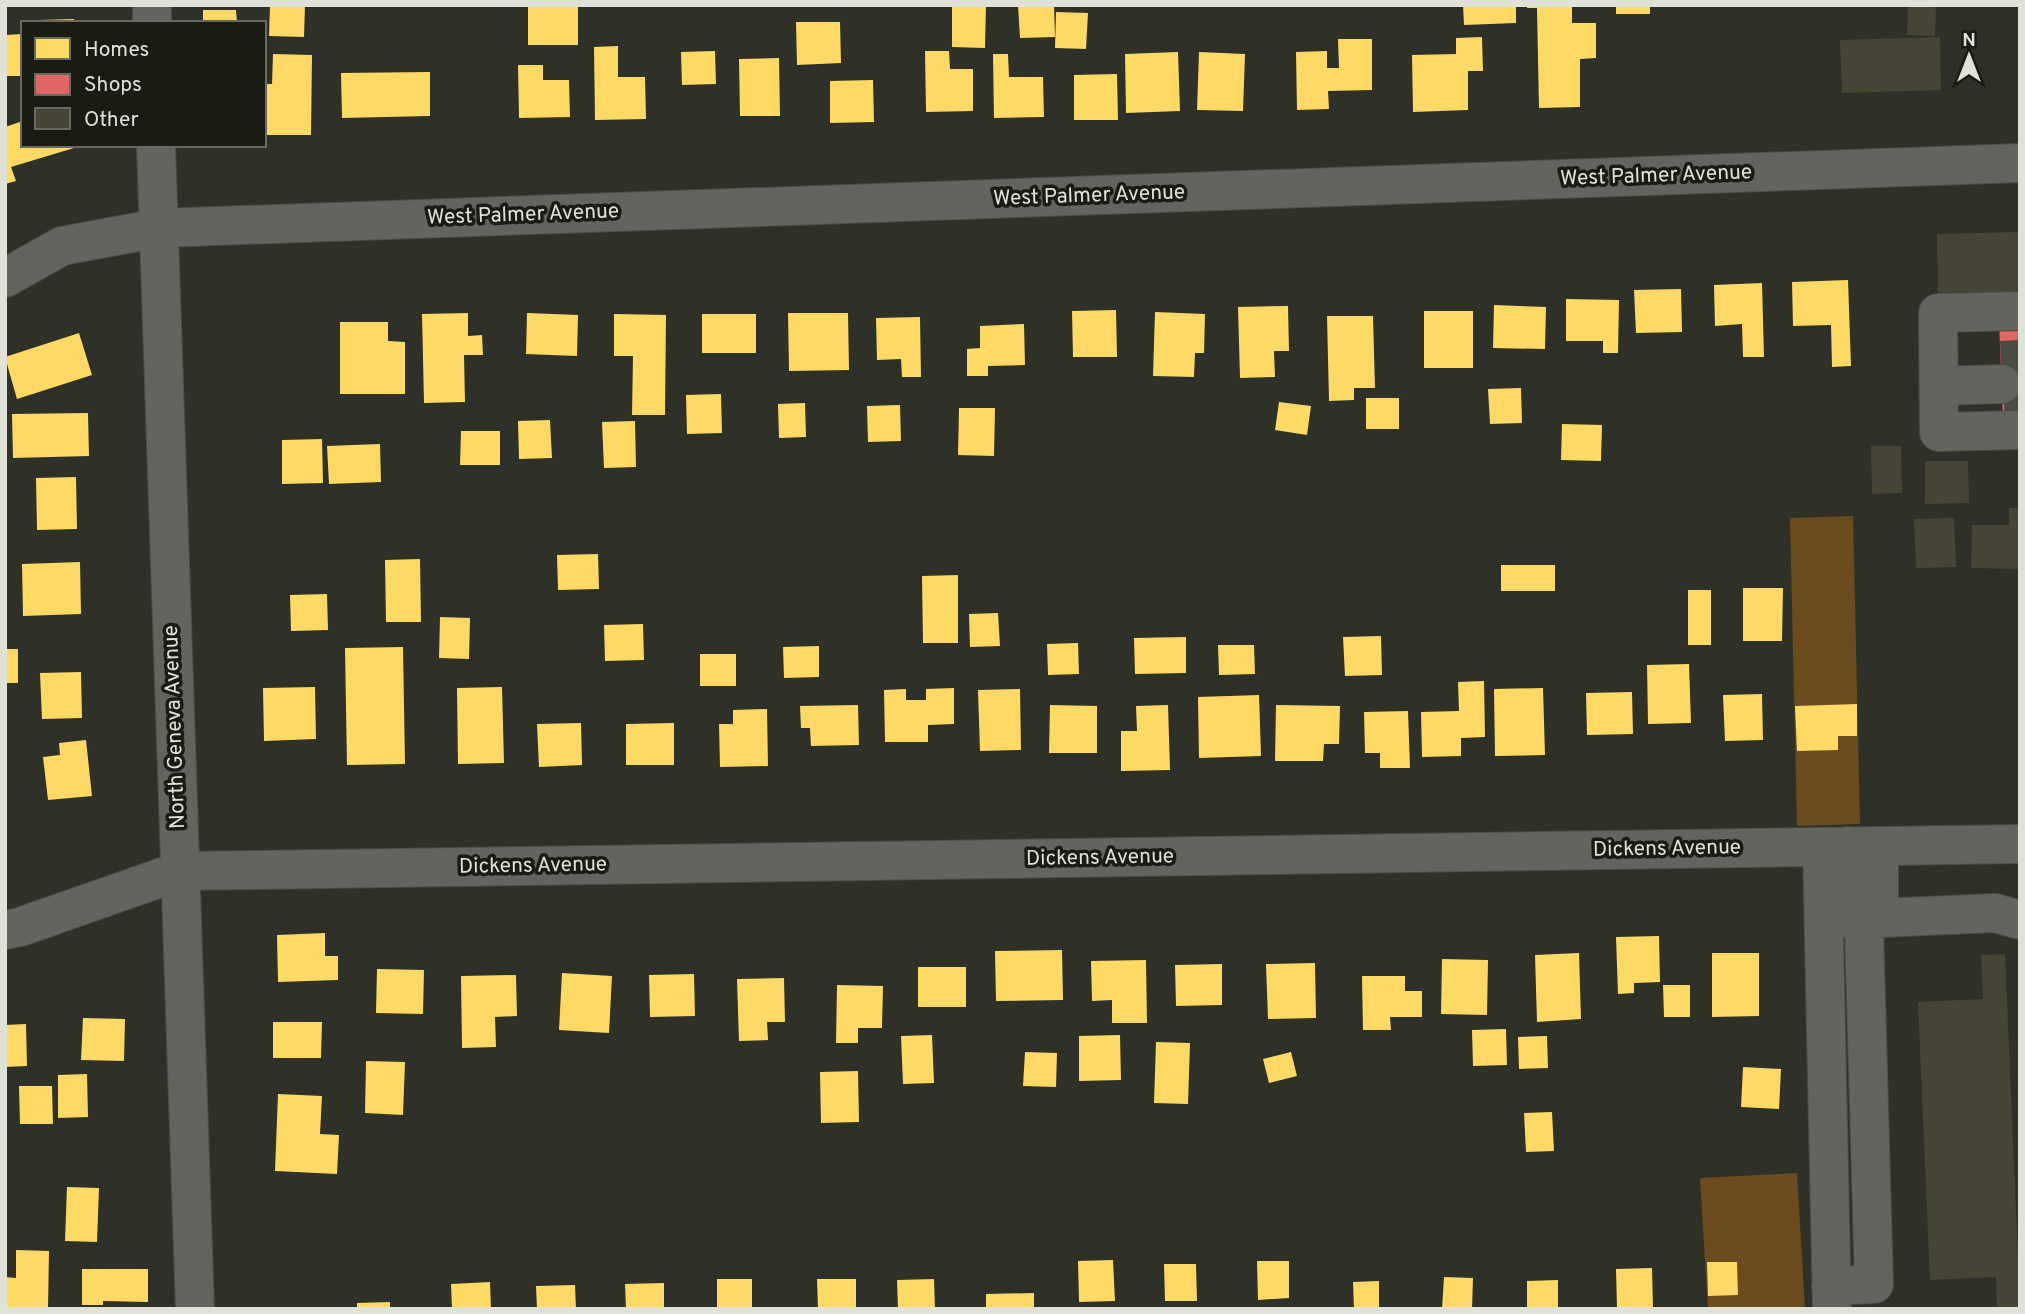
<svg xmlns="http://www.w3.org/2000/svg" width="2025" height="1314" font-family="Overpass,sans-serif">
  <rect width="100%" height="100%" fill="#2f3128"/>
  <path fill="#6c4b1e" d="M1853,516l7,308 -63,2 -7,-308z
    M1797,1173l8,136h-97l-8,-131z"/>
  <path fill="#ffd966" d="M270,5h35l-1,32 -35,-1z
    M528,5h50v40h-50z
    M952,5h34l-1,43 -33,-1z
    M1018,5h36l1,32 -35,1z
    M1463,5h53v18l-52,2z
    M1527,5h45v18h24v35l-16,1v48l-41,1 -2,-100h-10z
    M1616,5h34v9h-34z
    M203,10h33l1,13h-34z
    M1056,12l32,1 -2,36 -31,-1z
    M74,19v4h-35v-3z
    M796,22h44l1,41 -44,2z
    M23,34v42h-18v-41z
    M1482,37l1,34h-15v39l-55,2 -1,-57 44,-1v-16z
    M1338,39h34v51l-44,1 1,18 -32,1 -1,-58 31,-1v17h12z
    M618,46v31h27l1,42 -51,1 -1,-73z
    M715,51l1,33 -34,1 -1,-33z
    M925,51h24l1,18h23v42l-47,1z
    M1178,52l2,59 -54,2 -1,-59z
    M1199,52l46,2 -2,57 -46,-1z
    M273,54l39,1 -1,80h-47v-51h8z
    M993,54h15l1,23h34l1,40 -50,1z
    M779,58l1,58h-40l-1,-57z
    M518,65h25v15h26l1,37 -51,1z
    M430,72v44l-88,2 -1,-45z
    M1117,74l1,46h-44v-45z
    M873,80l1,42 -44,1v-42z
    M23,121v24h50l1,3 -63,19 5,14 -11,3v-57z
    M1848,280l3,86 -19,1 -1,-42 -38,1 -1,-44z
    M1762,283l2,74h-21l-1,-33 -27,2 -1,-41z
    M1681,289l1,43 -46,1 -2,-43z
    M1566,299l53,1 -1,53h-15v-12h-37z
    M1494,305l52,2 -1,42 -52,-1z
    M1288,306l1,45h-15l1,26 -35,1 -2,-71z
    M1116,310l1,47h-44l-1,-46z
    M1424,311h49v57h-49z
    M1155,312l50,2 -1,39h-9l-1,24 -41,-1z
    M468,313v23l14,-1 1,20h-19l1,47 -41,1 -2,-89z
    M527,313l51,2 -1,41 -51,-2z
    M788,313h60l1,57 -60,1z
    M614,314l52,1 -1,100h-33l1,-59h-19z
    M702,314h54v39h-54z
    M1327,316h46l2,72h-21v12l-25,1z
    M920,317l1,60h-19l-1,-18 -24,1 -1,-42z
    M340,322h48v19l17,1v52h-65z
    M1024,324l1,41 -37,1v10h-21v-27l13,-1v-22z
    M79,333l13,42 -75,24 -12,-42z
    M1521,388l1,35 -32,1 -2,-35z
    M721,394l1,39 -35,1 -1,-39z
    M1366,398h33v31h-33z
    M1279,402l32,4 -4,29 -32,-5z
    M805,403l1,34 -27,1 -1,-34z
    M900,405l1,36 -33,1 -1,-36z
    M959,408h36l-1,48 -36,-1z
    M88,413l1,43 -76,2 -1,-44z
    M550,420l2,38 -33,1 -1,-38z
    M635,421l1,46 -32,1 -2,-46z
    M1562,424l40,1 -1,36 -40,-1z
    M461,431h39v34h-40z
    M322,439l1,44 -41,1v-44z
    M380,444l1,38 -52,2 -2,-38z
    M76,477l1,52 -40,1 -1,-52z
    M598,554l1,35 -41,1 -1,-35z
    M420,559l1,63h-35l-1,-62z
    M80,562l1,52 -58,2 -1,-52z
    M1501,565h54v26h-54z
    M958,575v68h-35l-1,-67z
    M1743,588h40l-1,53h-39z
    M1688,590h23v55h-23z
    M327,594l1,36 -37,1 -1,-36z
    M998,613l2,33 -30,1 -1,-33z
    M440,617l30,1 -1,41 -30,-1z
    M643,624l1,36 -39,1 -1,-36z
    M1381,636l1,39 -37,1 -2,-39z
    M1186,637v36l-51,1 -1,-36z
    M1078,643l1,31 -31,1 -1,-31z
    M1218,645h36l1,29 -36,1z
    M819,646v31l-35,1 -1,-31z
    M403,647l2,117 -58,1 -2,-117z
    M5,649h13v34h-13z
    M700,654h36v32h-36z
    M1689,664l2,59 -43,1 -1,-59z
    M81,672l1,46 -40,1 -2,-46z
    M1484,681l1,56 -24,1v18l-39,1 -1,-45 38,-1 -1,-29z
    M315,687l1,52 -52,2 -1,-53z
    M502,687l2,76 -46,1 -1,-76z
    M954,688v36l-26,1v17h-43l-1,-52 22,-1v11h20v-11z
    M1543,688l2,67 -50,1 -1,-67z
    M1020,689l1,61 -41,1 -2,-61z
    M1632,692l1,42 -46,1 -1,-42z
    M1762,694l1,46 -38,1 -2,-46z
    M1259,695l2,61 -62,2 -1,-61z
    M1857,704v32h-19v14l-41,1 -2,-45z
    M858,705l1,40 -48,1 -1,-18h-9l-1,-22z
    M1050,705l47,1v47h-48z
    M1168,705l2,65 -49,1v-40h16l-1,-25z
    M1276,705l64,1 -1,38h-15l-1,17h-48z
    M767,709l1,57 -48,1 -1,-43h14v-14z
    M1408,711l2,57h-30v-15h-15l-1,-41z
    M581,723l1,42 -43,2 -2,-43z
    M674,723v42h-48v-41z
    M86,740l6,56 -44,4 -5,-43 17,-2 -1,-12z
    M325,933v23h13v24l-60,2 -1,-47z
    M1659,936l1,46 -26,1v10l-16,1 -2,-57z
    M1062,950l1,50 -67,1 -1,-50z
    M1579,953l2,66 -44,3 -2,-67z
    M1712,953h47v63l-47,1z
    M1442,959l46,1 -1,55 -46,-1z
    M1146,960l1,63h-35v-23l-20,1 -1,-40z
    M1315,963l1,55 -48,1 -2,-55z
    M1222,964v41l-46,1 -1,-41z
    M918,967h48v40h-48z
    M377,969l47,1 -1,44 -47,-1z
    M562,973l50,3 -3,57 -50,-3z
    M694,974l1,42 -45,1 -1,-42z
    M516,975l1,41 -22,1 1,30 -34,1 -1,-72z
    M1362,976h43v15h17v26h-32l1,13h-28z
    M784,978l1,44h-18l1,18 -29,1 -2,-62z
    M837,985l46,1 -1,42h-24v15h-22z
    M1663,985h27v32h-26z
    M83,1018l42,1 -1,42 -43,-1z
    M273,1022h49l-1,36h-48z
    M26,1024l1,42 -22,1v-42z
    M1506,1029l1,36 -34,1 -1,-36z
    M932,1035l2,48 -31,1 -2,-48z
    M1120,1035l1,45 -42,1v-45z
    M1547,1036l1,32 -29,1 -1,-32z
    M1156,1042l34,1 -2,61 -34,-1z
    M1025,1052l32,1 -1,34 -33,-1z
    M1291,1052l6,24 -28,7 -6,-24z
    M366,1061l39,1 -2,53 -38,-2z
    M1743,1067l38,2 -2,40 -38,-2z
    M858,1071l1,51 -38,1 -1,-51z
    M87,1074l1,43 -30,1v-43z
    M19,1086h33l1,38h-33z
    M278,1094l44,2 -2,38 19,1 -2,39 -62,-3z
    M1552,1112l2,39 -28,1 -2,-39z
    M67,1187l32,1 -2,54 -32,-1z
    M16,1250l33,1 -1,58h-43v-32l11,1z
    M1113,1260l2,41 -36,1 -1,-41z
    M1257,1261h32v37l-31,2z
    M1707,1262h30l1,33 -30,1z
    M1164,1264h32l1,37h-32z
    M1652,1268l1,40h-36l-1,-39z
    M82,1269h66v33l-45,-1v4h-21z
    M1444,1277l29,1 -1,31h-30z
    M717,1279h35v30h-35z
    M817,1279h39v30h-38z
    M934,1279l1,30h-37l-1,-29z
    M1558,1280v29h-31v-28z
    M1379,1281v28h-25l-1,-27z
    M490,1282l1,27h-39l-1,-25z
    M664,1283v26h-38l-1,-25z
    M575,1285l1,24h-39l-1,-23z
    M1034,1293v16h-48v-15z
    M390,1302v7h-33v-6z"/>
  <path fill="#e06666" d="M2020,321v98l-17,1 -4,-98z"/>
  <path fill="#474535" d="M1908,5h28l-1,31 -28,-1z
    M1940,37l1,53 -99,3 -2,-53z
    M2020,232v61l-82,1 -1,-60z
    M1871,446h30l1,47 -30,1z
    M1925,461h43l1,42 -44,1z
    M2009,508h11v61l-49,-1 1,-43h37z
    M1954,518l2,49 -40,1 -2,-49z
    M2005,954l15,350v5h-23l-1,-32 -66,3 -12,-278 65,-3 -2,-44z"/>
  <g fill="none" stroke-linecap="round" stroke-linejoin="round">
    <path stroke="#4a4c42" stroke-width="38" stroke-dasharray="38 19" stroke-linecap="butt" d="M2001,360l19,-1
      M2004,406l16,-1"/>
    <defs>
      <path id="minor" d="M152,5v18
        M156,145l39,1164
        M5,278l57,-32 97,-18 1861,-65
        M2020,311l-82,2 1,119 81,-2
        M1939,386l63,-2
        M1847,846l4,73 13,9 15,-10v-72
        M1822,847l10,462
        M1879,918l116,-5 25,7
        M5,930l15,-3 160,-56 1840,-27
        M1831,1286l43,-2 -10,-356"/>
    </defs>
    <use href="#minor" stroke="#4b4d44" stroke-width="40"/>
    <use href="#minor" stroke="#63645d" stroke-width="38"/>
  </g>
  <g text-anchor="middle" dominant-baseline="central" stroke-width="7" stroke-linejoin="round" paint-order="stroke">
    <g font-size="21" fill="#e0e2d7" stroke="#1a1c14">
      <text transform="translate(1656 176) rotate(-2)">West Palmer Avenue</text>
      <text transform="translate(1089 196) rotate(-2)">West Palmer Avenue</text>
      <text transform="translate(523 215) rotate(-2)">West Palmer Avenue</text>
      <text transform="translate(175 727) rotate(-92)">North Geneva Avenue</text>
      <text transform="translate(1667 849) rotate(-1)">Dickens Avenue</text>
      <text transform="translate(1100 858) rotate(-1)">Dickens Avenue</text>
      <text transform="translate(533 866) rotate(-1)">Dickens Avenue</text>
    </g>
  </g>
  <rect width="2025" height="1314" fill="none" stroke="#e0e2d7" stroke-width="14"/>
  <rect x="21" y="21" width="245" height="126" fill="#1a1c14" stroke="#696b62" stroke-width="2"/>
  <rect x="35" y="38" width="35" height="21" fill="#ffd966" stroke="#696b62" stroke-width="2"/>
  <text x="84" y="56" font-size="21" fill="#e0e2d7">Homes</text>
  <rect x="35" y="74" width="35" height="21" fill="#e06666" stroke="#696b62" stroke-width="2"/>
  <text x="84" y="91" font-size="21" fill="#e0e2d7">Shops</text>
  <rect x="35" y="108" width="35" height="21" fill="#474535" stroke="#696b62" stroke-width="2"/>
  <text x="84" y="126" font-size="21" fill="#e0e2d7">Other</text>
  <g transform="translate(1969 56)" stroke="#1a1c14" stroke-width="5" paint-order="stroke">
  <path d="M0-5L12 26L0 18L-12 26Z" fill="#e0e2d7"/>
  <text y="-10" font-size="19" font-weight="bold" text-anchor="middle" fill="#e0e2d7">N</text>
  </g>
</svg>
